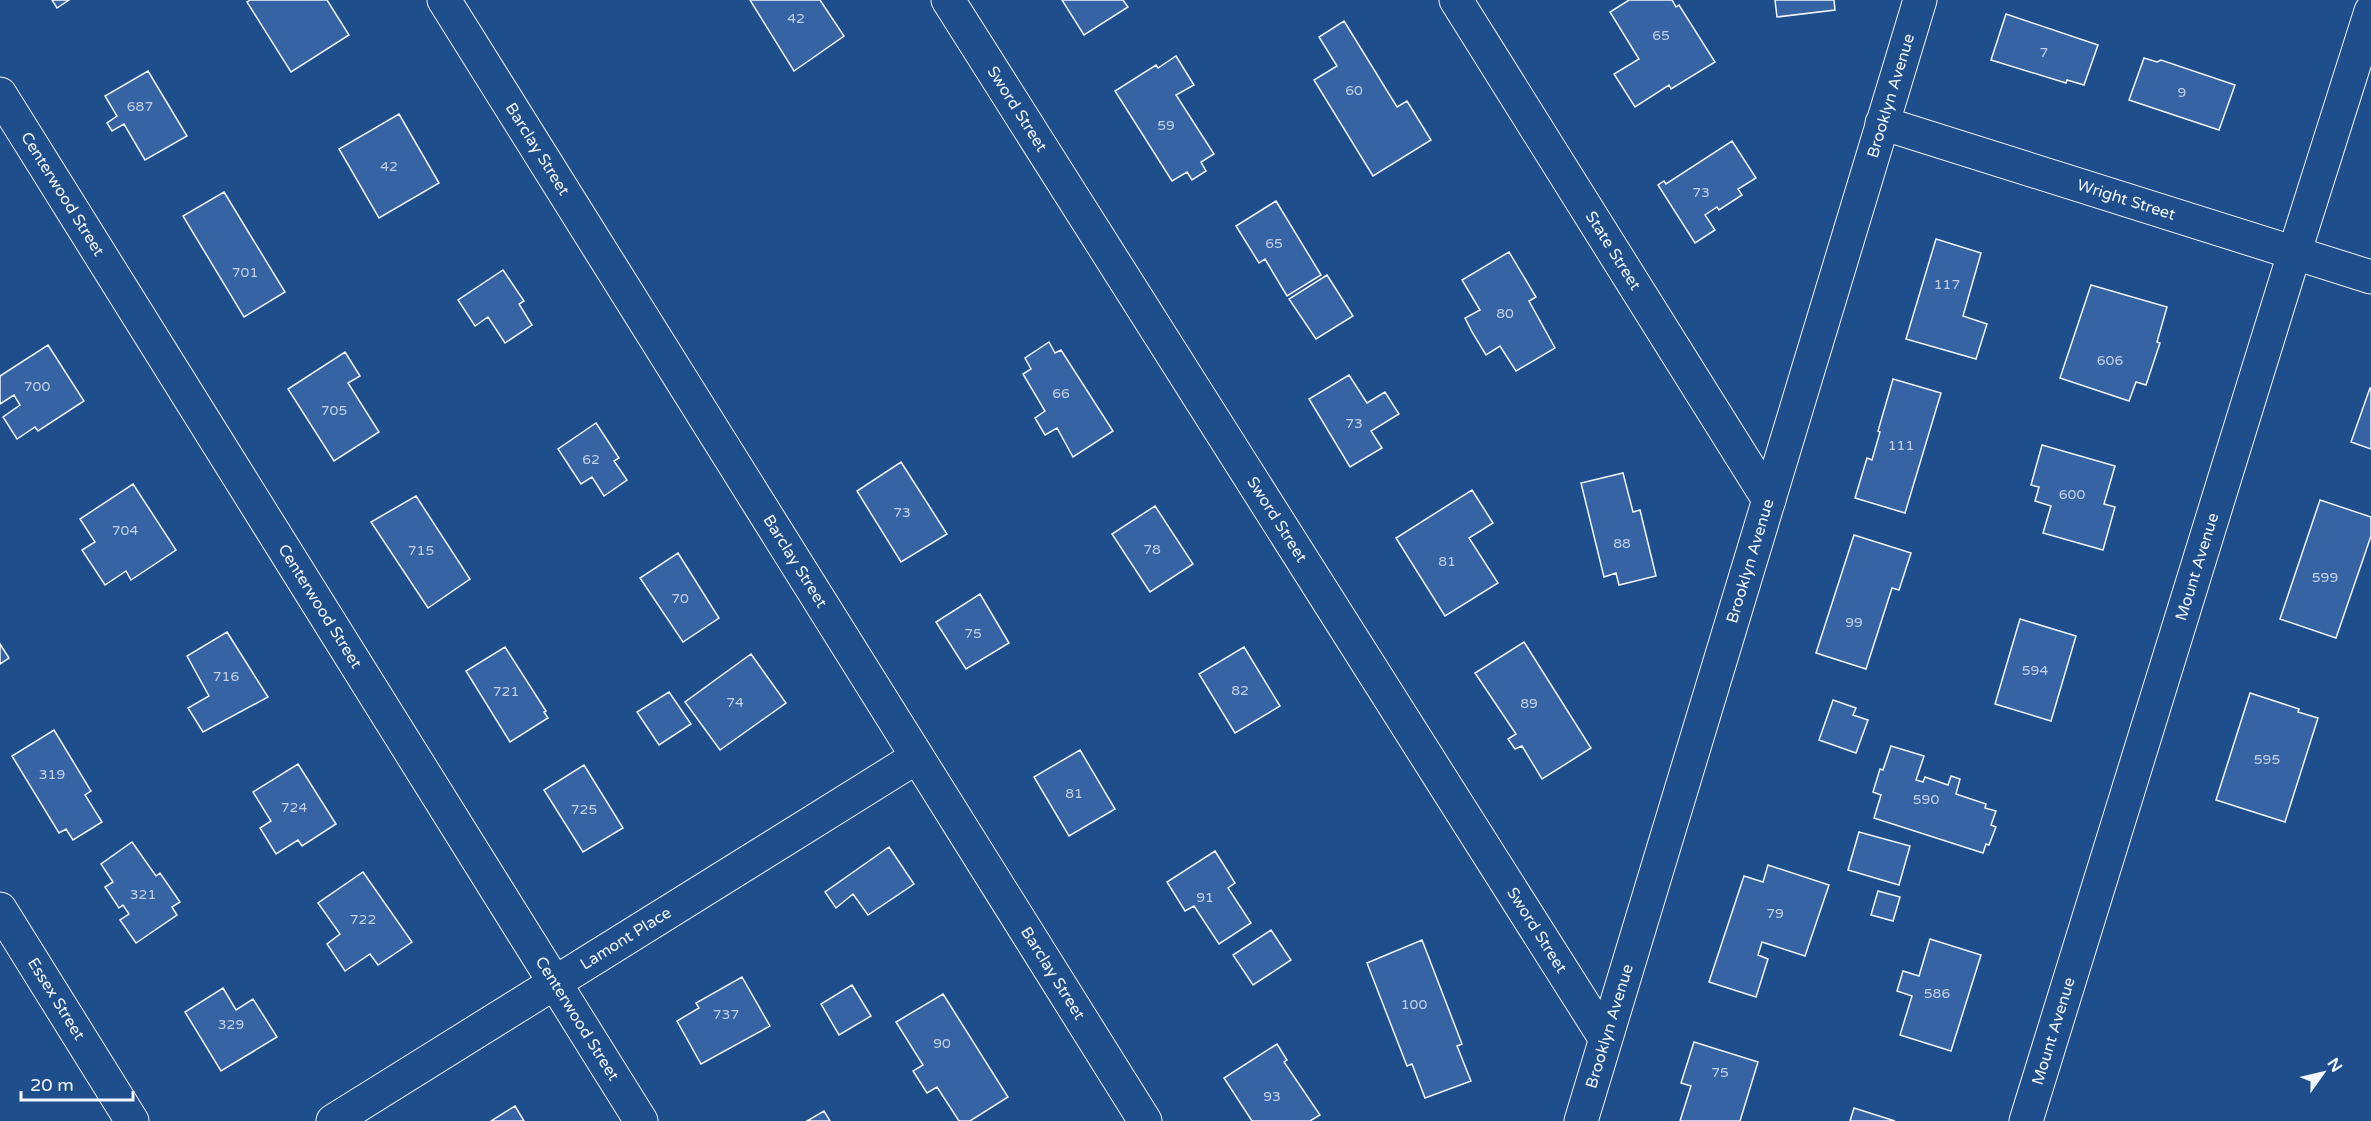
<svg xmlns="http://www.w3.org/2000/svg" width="2371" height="1121" font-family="'Varela Round',sans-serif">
  <rect width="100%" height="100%" fill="#1f4e8c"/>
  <path fill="#3563a3" stroke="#f2f6ff" stroke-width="1.5" d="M52,0h17l-12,8z
    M250,0h77l22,35 -58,37 -44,-70z
    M750,0h70l24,36 -50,35z
    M1062,0h61l5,7 -44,28z
    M1629,0h43l4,7 3,-2 36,57 -44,27 -2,-4 -34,22 -21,-33 25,-15 -29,-47z
    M1775,0h59l1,10 -58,7z
    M2006,14l92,31 -14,40 -17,-5 -1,3 -75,-23z
    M1344,21l53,86 10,-6 24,39 -58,36 -59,-96 23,-14 -18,-29z
    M1176,56l18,29 -18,10 38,59 -13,8 5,9 -14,9 -5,-8 -15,9 -57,-90 41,-26 2,3z
    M2144,58l13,4 4,-2 74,25 -16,45 -90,-30z
    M148,71l39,65 -42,24 -21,-36 -12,7 -5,-8 10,-7 -12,-20z
    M399,114l40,69 -60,35 -40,-69z
    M1732,141l24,37 -18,11 4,6 -23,15 -2,-3 -12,8 10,15 -20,13 -37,-58 6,-4 2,3z
    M224,192l61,100 -41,25 -61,-101z
    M1276,201l45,74 -34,21 -22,-37 -6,4 -23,-37z
    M1936,239l45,14 -18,63 24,8 -11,35 -70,-20z
    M1509,252l27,45 -7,4 26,47 -39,23 -16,-25 -14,9 -14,-23 -7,-14 15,-8 -18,-30z
    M503,270l21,31 -5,3 13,21 -27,18 -17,-26 -13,9 -17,-26z
    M1327,275l26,41 -37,23 -27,-40z
    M2091,285l76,22 -10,35 3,1 -14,42 -10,-3 -7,19 -69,-23z
    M1049,342l6,11 6,-3 52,81 -40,26 -16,-29 -12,7 -10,-17 10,-7 -22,-37 8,-5 -6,-11z
    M48,345l36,56 -46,30 -3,-4 -18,12 -14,-22 17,-12 -6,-10 -14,9v-28z
    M345,352l15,24 -12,7 31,49 -45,29 -46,-72z
    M1349,375l18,28 18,-11 14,22 -28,17 11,17 -32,19 -41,-68z
    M1893,379l48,14 -36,120 -50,-15 12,-40 5,2 8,-28 -2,-1z
    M2370,388h1v61l-20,-7z
    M596,423l23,35 -5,3 13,19 -23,16 -12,-19 -11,7 -23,-35z
    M2042,445l73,21 -11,38 11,3 -12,43 -60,-17 8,-27 -16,-5 4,-14 -8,-2z
    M901,462l46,72 -46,28 -44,-71z
    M1623,473l10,39 7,-2 16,66 -37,9 -3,-12 -12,4 -23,-94z
    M133,484l43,66 -45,30 -5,-9 -21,14 -23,-35 13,-8 -15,-23z
    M1472,490l21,33 -24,15 29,45 -53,33 -49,-78z
    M416,496l54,83 -42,29 -57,-86z
    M2320,500l51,17v19l-35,102 -56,-19z
    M1155,506l38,58 -43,28 -38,-58z
    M1854,535l57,18 -12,37 -7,-2 -26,81 -50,-16z
    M678,553l41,65 -36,24 -43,-64z
    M980,594l29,49 -43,26 -30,-47z
    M2020,619l56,17 -25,85 -56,-17z
    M227,632l41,65 -65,35 -15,-24 21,-12 -22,-40z
    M1524,642l67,106 -49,31 -20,-33 -7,3 -7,-10 8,-5 -41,-61z
    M0,644l9,14 -9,6z
    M505,647l41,64 -2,1 4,6 -38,24 -44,-71z
    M1244,647l36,59 -45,27 -36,-59z
    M751,654l35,49 -66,47 -35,-48z
    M669,692l22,32 -32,21 -22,-33z
    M2250,693l49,16 -1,3 20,6 -33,104 -69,-22z
    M1833,700l23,8 -3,7 15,5 -12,33 -37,-13z
    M54,730l37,61 -6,4 17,27 -29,18 -7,-11 -7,4 -47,-77z
    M1891,746l33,10 -8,24 7,2 2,-5 23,8 3,-9 9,3 -4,15 30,10 -1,4 11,3 -5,14 5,2 -7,18 -3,-1 -3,9 -109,-35 7,-23 -8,-3 7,-23 3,1z
    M1080,750l35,59 -46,27 -35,-59z
    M298,764l38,60 -34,22 -4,-6 -22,14 -16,-26 11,-7 -18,-29z
    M584,765l39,63 -40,24 -39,-62z
    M1859,832l51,14 -11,39 -51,-15z
    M132,842l24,34 4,-3 20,29 -8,5 5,8 -41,28 -16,-23 9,-6 -6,-9 -4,3 -14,-21 8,-5 -12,-18z
    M889,847l25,37 -46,31 -15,-21 -17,14 -11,-16z
    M1215,851l20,32 -7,5 23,35 -32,21 -25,-38 -9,5 -18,-29z
    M1768,865l61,20 -24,71 -43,-14 -4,13 10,4 -12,38 -47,-15 35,-106 19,6z
    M363,872l49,70 -34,23 -8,-11 -25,17 -18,-27 13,-10 -22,-31z
    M1878,891l22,6 -7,24 -22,-6z
    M1271,930l20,30 -38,25 -20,-30z
    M1930,939l51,16 -30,96 -51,-16 12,-39 -15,-5 6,-20 16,5z
    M1422,940l40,104 -5,2 14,35 -46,17 -13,-34 -5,2 -40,-103z
    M742,977l28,49 -69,38 -24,-43 22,-13 -3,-5z
    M852,985l19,31 -32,19 -18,-31z
    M223,988l13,22 17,-11 24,38 -56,34 -36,-59z
    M943,994l65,103 -38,24h-11l-22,-34 -10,6 -14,-22 10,-6 -27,-43z
    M1694,1042l64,20 -18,59h-60l11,-35 -10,-3z
    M1277,1044l10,16 -3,2 36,53 -10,6h-58l-28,-43z
    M515,1106l9,15h-33z
    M1854,1108l41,13h-45z
    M824,1111l6,10h-23z"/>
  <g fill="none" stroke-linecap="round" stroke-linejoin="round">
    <defs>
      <g id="street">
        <path id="s1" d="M444,0l701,1121"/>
        <path id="s2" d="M948,0l657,1038"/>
        <path id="s3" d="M1456,0l313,500"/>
        <path id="s4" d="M0,94l641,1027"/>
        <path id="s5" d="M1882,123l489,154"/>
        <path id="s6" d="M0,909l132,212"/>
        <path id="s7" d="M333,1121l584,-364"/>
        <path id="s8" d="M1581,1121l339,-1121"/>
      </g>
      <g id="secondary">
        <path id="s9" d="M2026,1121l268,-867 77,-243"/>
      </g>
    </defs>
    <use href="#street" stroke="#f2f6ff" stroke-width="35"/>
    <use href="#secondary" stroke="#f2f6ff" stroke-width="35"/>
    <use href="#street" stroke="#1f4e8c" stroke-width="33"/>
    <use href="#secondary" stroke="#1f4e8c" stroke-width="33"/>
  </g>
  <g text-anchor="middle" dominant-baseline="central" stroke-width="4.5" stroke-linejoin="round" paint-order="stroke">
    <g font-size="14" fill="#c3d1e8">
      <text x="796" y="18">42</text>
      <text x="1661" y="35">65</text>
      <text x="2044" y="52">7</text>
      <text x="1354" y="90">60</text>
      <text x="2182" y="92">9</text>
      <text x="140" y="106">687</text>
      <text x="1166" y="125">59</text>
      <text x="389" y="166">42</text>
      <text x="1701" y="192">73</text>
      <text x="1274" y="243">65</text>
      <text x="245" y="272">701</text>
      <text x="1947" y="284">117</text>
      <text x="1505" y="313">80</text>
      <text x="2110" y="360">606</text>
      <text x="37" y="386">700</text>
      <text x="1061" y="393">66</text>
      <text x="334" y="410">705</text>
      <text x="1354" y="423">73</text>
      <text x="1901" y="445">111</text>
      <text x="591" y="459">62</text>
      <text x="2072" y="494">600</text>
      <text x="902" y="512">73</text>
      <text x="125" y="530">704</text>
      <text x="1622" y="543">88</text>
      <text x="1152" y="549">78</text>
      <text x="421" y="550">715</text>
      <text x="1447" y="561">81</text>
      <text x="2325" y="577">599</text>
      <text x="680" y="598">70</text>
      <text x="1854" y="622">99</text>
      <text x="973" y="633">75</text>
      <text x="2035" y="670">594</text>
      <text x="226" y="676">716</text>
      <text x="1240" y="690">82</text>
      <text x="506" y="691">721</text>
      <text x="735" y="702">74</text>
      <text x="1529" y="703">89</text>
      <text x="2267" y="759">595</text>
      <text x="52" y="774">319</text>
      <text x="1074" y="793">81</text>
      <text x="1926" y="799">590</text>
      <text x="294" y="807">724</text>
      <text x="584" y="809">725</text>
      <text x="143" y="894">321</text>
      <text x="1205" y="897">91</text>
      <text x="1775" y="913">79</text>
      <text x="363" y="919">722</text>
      <text x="1937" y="993">586</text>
      <text x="1414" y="1004">100</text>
      <text x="726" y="1014">737</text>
      <text x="231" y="1024">329</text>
      <text x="942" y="1043">90</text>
      <text x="1720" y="1072">75</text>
      <text x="1272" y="1096">93</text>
    </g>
    <g font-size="16" fill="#f2f6ff" stroke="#1f4e8c">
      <text stroke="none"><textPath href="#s8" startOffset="1071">Brooklyn Avenue</textPath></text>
      <text stroke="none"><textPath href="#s2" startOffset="129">Sword Street</textPath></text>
      <text stroke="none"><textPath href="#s1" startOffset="176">Barclay Street</textPath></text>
      <text stroke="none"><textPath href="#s4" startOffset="118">Centerwood Street</textPath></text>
      <text stroke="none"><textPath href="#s5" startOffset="256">Wright Street</textPath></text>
      <text stroke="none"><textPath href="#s3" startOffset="296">State Street</textPath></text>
      <text stroke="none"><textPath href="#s2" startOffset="615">Sword Street</textPath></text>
      <text stroke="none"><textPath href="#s8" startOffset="585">Brooklyn Avenue</textPath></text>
      <text stroke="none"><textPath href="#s1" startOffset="662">Barclay Street</textPath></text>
      <text stroke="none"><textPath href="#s9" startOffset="580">Mount Avenue</textPath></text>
      <text stroke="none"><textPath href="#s4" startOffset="604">Centerwood Street</textPath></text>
      <text stroke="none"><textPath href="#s2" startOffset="1101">Sword Street</textPath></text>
      <text stroke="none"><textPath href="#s7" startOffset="345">Lamont Place</textPath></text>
      <text stroke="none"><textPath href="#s1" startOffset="1148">Barclay Street</textPath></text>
      <text stroke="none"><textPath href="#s6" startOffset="106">Essex Street</textPath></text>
      <text stroke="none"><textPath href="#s4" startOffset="1090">Centerwood Street</textPath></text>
      <text stroke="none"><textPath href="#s8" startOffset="99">Brooklyn Avenue</textPath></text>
      <text stroke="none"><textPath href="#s9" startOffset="94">Mount Avenue</textPath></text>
    </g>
  </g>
  <g transform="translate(2323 1073) rotate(56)" stroke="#1f4e8c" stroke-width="4.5" paint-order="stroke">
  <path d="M0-4.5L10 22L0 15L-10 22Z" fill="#f2f6ff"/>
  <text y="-9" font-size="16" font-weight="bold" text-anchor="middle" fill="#f2f6ff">N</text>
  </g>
  <path d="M21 1091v9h112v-9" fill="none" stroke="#f2f6ff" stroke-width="3"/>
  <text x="30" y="1091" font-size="18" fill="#f2f6ff" stroke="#1f4e8c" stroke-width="4.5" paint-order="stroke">20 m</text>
</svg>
